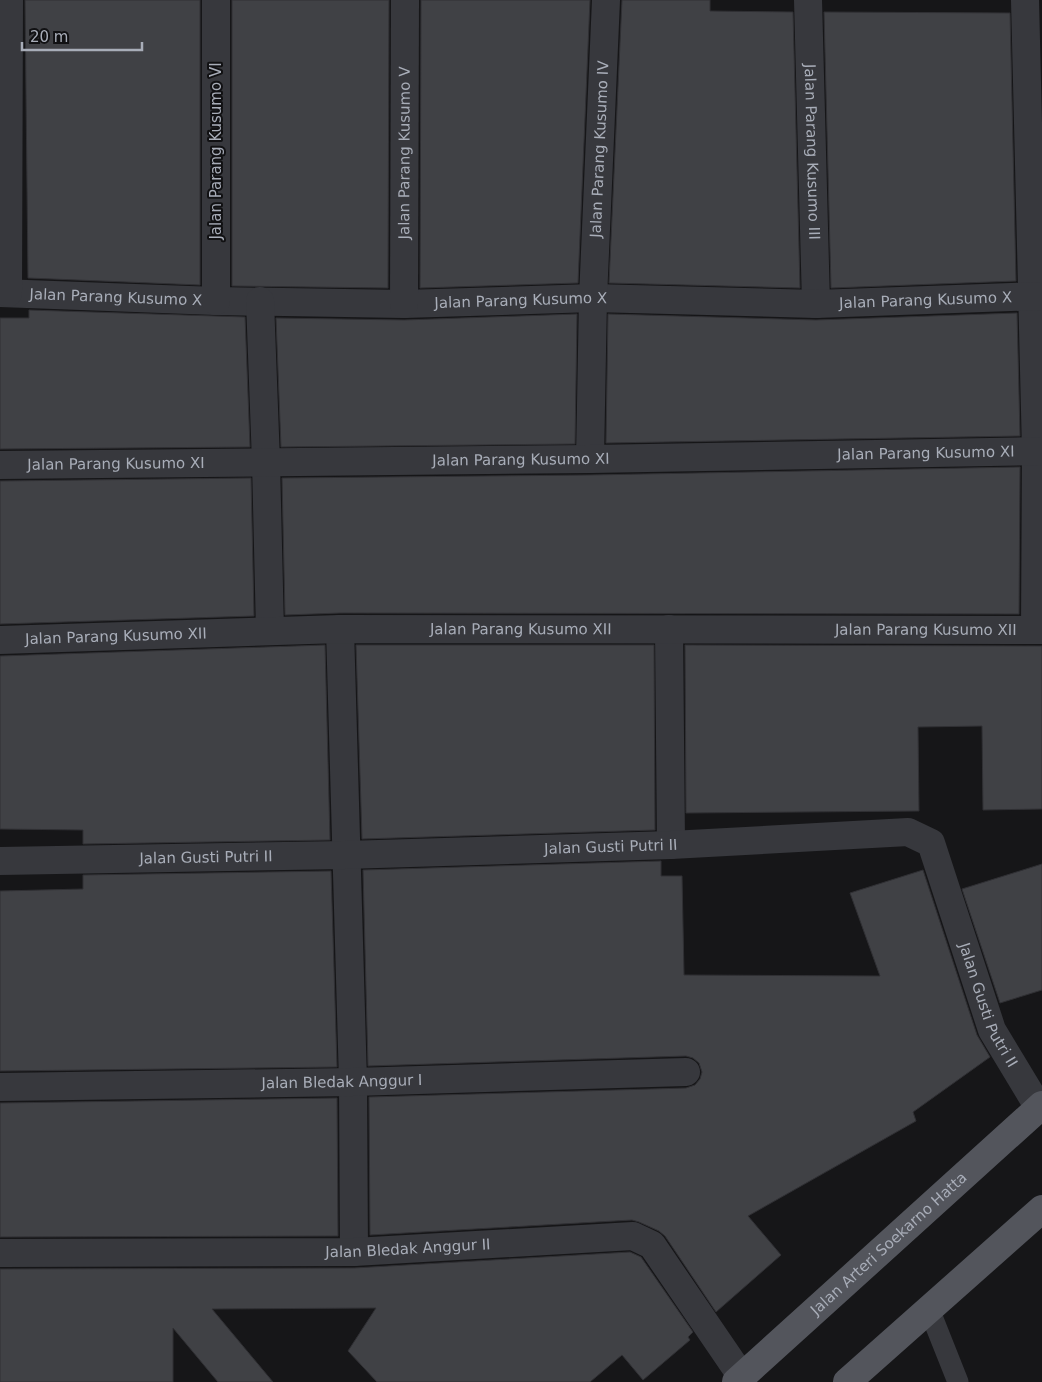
<svg xmlns="http://www.w3.org/2000/svg" width="1042" height="1382" font-family="'DejaVu Sans',sans-serif">
  <rect width="100%" height="100%" fill="#161618"/>
  <path fill="#404145" stroke="#303034" d="M25,0h175v285l-172,-7z
    M232,0h157l-1,288 -156,-2z
    M421,0h169l-12,283 -158,5z
    M622,0h88v11l83,1 7,276 -191,-5z
    M824,12l186,1 6,268 -185,7z
    M29,310l216,7 5,130 -250,2v-131h29z
    M1017,313l3,123 -414,7 2,-129 208,6z
    M577,314l-2,130 -294,3 -5,-129 128,2z
    M1020,467l-1,147 -679,-1 -55,2 -3,-137 308,-3z
    M251,478l3,138 -254,8v-143z
    M325,645l5,195 -247,4v-14l-83,-1v-173z
    M356,645h298l1,185 -293,9z
    M685,645l357,1v163l-59,1 -1,-84 -64,1 1,84 -233,2z
    M661,861v15h21l2,99 196,1 -30,-83 73,-23 54,165 13,22 -77,55 3,9 -168,95 33,39 -65,57 -51,-76 -6,-5 -20,-9 -7,-2 -262,15 -1,-138 317,-9 9,-3 5,-6 2,-7 -3,-9 -6,-5 -7,-2 -318,10 -5,-196z
    M1042,864v126l-42,13 -38,-114z
    M331,871l6,196 -337,4v-180l83,-2v-14z
    M337,1098l1,138 -338,1v-134z
    M630,1252l11,5 52,75 -5,5 2,3 -47,40 -21,-25 -32,27h-213l-29,-31 28,-43 -164,1 61,73h-55l-45,-54v54h-173v-113l354,-1z"/>
  <g fill="none" stroke-linecap="round" stroke-linejoin="round">
    <path stroke="#37383d" stroke-width="21" d="M929,1309l29,73"/>
    <g stroke="#37383d" stroke-width="28">
      <path id="s1" d="M808,0l8,304"/>
      <path d="M1025,0l11,451 -1,179"/>
      <path id="s2" d="M0,293l216,8 188,3 189,-6 223,6 226,-8"/>
      <path d="M8,293l1,-293"/>
      <path d="M216,301v-301"/>
      <path d="M260,301l6,161 4,169"/>
      <path id="s3" d="M404,304l1,-304"/>
      <path id="s4" d="M590,459l3,-161 13,-298"/>
      <path id="s5" d="M0,465l590,-6 452,-8"/>
      <path d="M340,629l13,453 1,170"/>
      <path d="M669,629l2,216"/>
      <path id="s6" d="M0,640l340,-11 702,1"/>
      <path id="s7" d="M0,861l345,-6 326,-10 237,-13 23,11 61,187 47,78"/>
      <path id="s8" d="M0,1087l353,-5 333,-10"/>
      <path id="s9" d="M0,1253l354,-1 279,-16 19,9 90,132"/>
    </g>
    <g stroke="#53555c" stroke-width="28">
      <path id="s10" d="M736,1382l306,-277"/>
      <path d="M847,1382l195,-173"/>
    </g>
  </g>
  <g text-anchor="middle" dominant-baseline="central" stroke-width="4" stroke-linejoin="round" paint-order="stroke">
    <g font-size="15" fill="#a8adb8" stroke="#111113">
      <text stroke="none"><textPath href="#s4" startOffset="310">Jalan Parang Kusumo IV</textPath></text>
      <text transform="translate(216 151) rotate(-90)">Jalan Parang Kusumo VI</text>
      <text stroke="none"><textPath href="#s3" startOffset="151">Jalan Parang Kusumo V</textPath></text>
      <text stroke="none"><textPath href="#s1" startOffset="152">Jalan Parang Kusumo III</textPath></text>
      <text stroke="none"><textPath href="#s2" startOffset="116">Jalan Parang Kusumo X</textPath></text>
      <text stroke="none"><textPath href="#s2" startOffset="926">Jalan Parang Kusumo X</textPath></text>
      <text stroke="none"><textPath href="#s2" startOffset="521">Jalan Parang Kusumo X</textPath></text>
      <text stroke="none"><textPath href="#s5" startOffset="926">Jalan Parang Kusumo XI</textPath></text>
      <text stroke="none"><textPath href="#s5" startOffset="521">Jalan Parang Kusumo XI</textPath></text>
      <text stroke="none"><textPath href="#s5" startOffset="116">Jalan Parang Kusumo XI</textPath></text>
      <text stroke="none"><textPath href="#s6" startOffset="521">Jalan Parang Kusumo XII</textPath></text>
      <text stroke="none"><textPath href="#s6" startOffset="926">Jalan Parang Kusumo XII</textPath></text>
      <text stroke="none"><textPath href="#s6" startOffset="116">Jalan Parang Kusumo XII</textPath></text>
      <text stroke="none"><textPath href="#s7" startOffset="611">Jalan Gusti Putri II</textPath></text>
      <text stroke="none"><textPath href="#s7" startOffset="206">Jalan Gusti Putri II</textPath></text>
      <text stroke="none"><textPath href="#s7" startOffset="1106">Jalan Gusti Putri II</textPath></text>
      <text stroke="none"><textPath href="#s8" startOffset="342">Jalan Bledak Anggur I</textPath></text>
      <text stroke="none"><textPath href="#s10" startOffset="206">Jalan Arteri Soekarno Hatta</textPath></text>
      <text stroke="none"><textPath href="#s9" startOffset="408">Jalan Bledak Anggur II</textPath></text>
    </g>
  </g>
  <path d="M22 42v8h120v-8" fill="none" stroke="#a8adb8" stroke-width="2.5"/>
  <text x="30" y="42" font-size="15" fill="#a8adb8" stroke="#111113" stroke-width="4" paint-order="stroke">20 m</text>
</svg>
